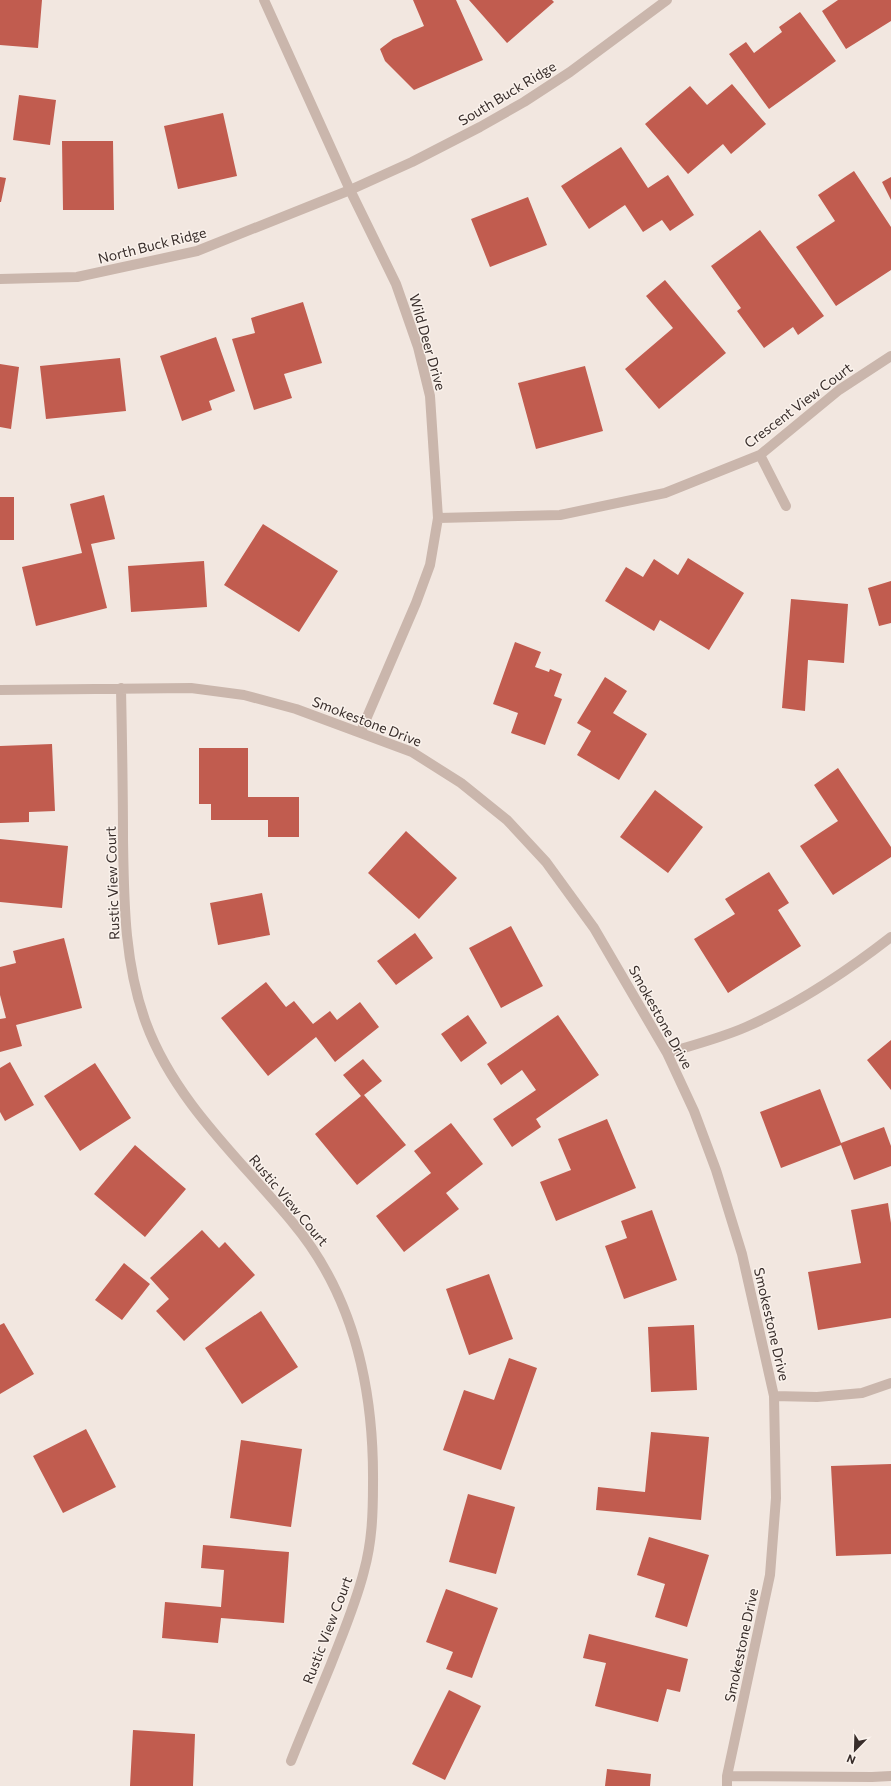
<svg xmlns="http://www.w3.org/2000/svg" width="891" height="1786" font-family="Commissioner,sans-serif">
  <rect width="100%" height="100%" fill="#f2e7e0"/>
  <path fill="#c15c4f" d="M0,0h42l-4,48 -38,-3z
    M413,0h43l27,60 -69,30 -29,-29 -5,-12 13,-10 31,-13z
    M469,0h83l2,2 -47,41z
    M838,0h53v21l-45,28 -24,-38z
    M800,12l36,49 -67,48 -40,-55 17,-12 8,11 28,-21 -3,-5z
    M732,84l34,40 -35,30 -8,-10 -35,30 -43,-50 45,-38 17,19z
    M19,95l37,5 -6,45 -37,-5z
    M223,113l14,63 -59,13 -14,-63z
    M62,141h51l1,69h-51z
    M621,147l27,41 20,-13 26,40 -24,16 -8,-11 -19,12 -18,-27 -36,24 -28,-43z
    M854,171l37,56v43l-55,36 -40,-59 39,-26 -17,-26z
    M0,177l6,1 -5,24h-1z
    M891,177v23l-9,-18z
    M528,197l19,48 -57,22 -19,-48z
    M760,230l64,86 -26,19 -5,-8 -29,21 -27,-37 4,-3 -30,-42z
    M665,280l61,73 -67,56 -34,-40 48,-41 -27,-32z
    M303,302l19,61 -38,11 8,24 -38,12 -22,-71 23,-6 -4,-15z
    M216,337l19,54 -26,10 3,9 -30,11 -22,-65z
    M120,358l6,53 -80,8 -6,-53z
    M0,364l19,3 -8,62 -11,-2z
    M585,366l18,65 -67,18 -18,-66z
    M104,495l11,44 -24,5 16,64 -71,18 -14,-59 60,-14 -12,-49z
    M0,497h14v43h-14z
    M263,524l75,47 -39,61 -75,-47z
    M688,558l56,35 -35,57 -49,-30 -6,11 -49,-30 21,-34 17,10 11,-18 24,16z
    M204,561l3,46 -76,5 -3,-46z
    M891,581v42l-12,3 -11,-38z
    M791,599l57,5 -4,59 -36,-3 -3,51 -23,-3z
    M515,642l26,10 -6,15 14,5 1,-3 12,5 -8,22 8,3 -17,46 -34,-12 7,-20 -25,-9z
    M605,677l22,14 -14,22 34,21 -28,46 -42,-25 14,-24 -14,-8z
    M52,744l3,67 -26,1v10l-29,1v-77z
    M199,748h49v49h51v40h-31v-17h-57v-16h-12z
    M838,768l53,79v10l-58,38 -33,-49 38,-25 -24,-36z
    M655,790l48,37 -35,46 -48,-36z
    M406,831l51,47 -38,41 -51,-46z
    M0,839l68,7 -6,62 -62,-6z
    M769,872l20,31 -11,7 23,36 -73,47 -34,-54 41,-25 -10,-15z
    M262,893l8,42 -52,10 -8,-42z
    M511,926l32,60 -42,22 -32,-60z
    M415,933l18,25 -37,27 -19,-24z
    M64,938l18,70 -66,17 6,21 -22,6v-33l6,-1 -6,-23v-28l16,-4 -3,-12z
    M266,982l20,25 8,-6 19,23 17,-13 7,9 23,-18 19,25 -44,35 -19,-25 -48,39 -47,-58z
    M468,1015l19,28 -26,19 -20,-28z
    M558,1015l41,60 -63,44 5,8 -29,20 -19,-28 43,-29 -14,-20 -21,15 -14,-21z
    M891,1040v50l-24,-30z
    M363,1059l19,22 -18,14 42,50 -49,40 -42,-51 46,-38 -18,-21z
    M10,1062l24,43 -29,16 -5,-9v-44z
    M95,1063l36,55 -51,33 -36,-55z
    M820,1089l21,54 43,-16 7,19v20l-37,14 -13,-35 -60,23 -21,-56z
    M607,1119l29,69 -80,33 -16,-39 31,-12 -13,-31z
    M451,1123l32,41 -37,29 13,16 -55,43 -28,-36 55,-43 -17,-22z
    M135,1145l51,44 -41,48 -51,-43z
    M888,1203l3,20v95l-73,12 -10,-58 53,-9 -10,-53z
    M652,1210l25,70 -53,19 -19,-53 22,-8 -6,-17z
    M202,1230l17,18 6,-6 30,33 -71,66 -28,-30 13,-12 -19,-21z
    M124,1263l26,21 -28,36 -27,-20z
    M489,1274l24,65 -44,16 -23,-66z
    M261,1311l37,56 -56,37 -37,-56z
    M4,1323l30,51 -34,20v-69z
    M694,1325l3,65 -46,2 -3,-65z
    M509,1358l28,10 -36,102 -58,-20 21,-60 30,10z
    M86,1429l30,58 -53,26 -30,-57z
    M651,1432l58,5 -8,83 -105,-10 2,-23 47,5z
    M241,1440l61,9 -11,78 -61,-9z
    M891,1464v90l-55,2 -5,-90z
    M468,1494l47,13 -19,67 -47,-12z
    M649,1537l60,18 -22,72 -32,-10 10,-33 -28,-9z
    M203,1545l86,7 -5,71 -63,-5 -3,25 -56,-5 3,-36 56,5 3,-37 -23,-2z
    M446,1589l52,19 -26,70 -26,-9 7,-17 -27,-10z
    M589,1634l99,25 -8,33 -13,-3 -9,33 -63,-16 11,-43 -23,-5z
    M449,1690l32,16 -36,74 -33,-16z
    M133,1730l62,4 -2,52h-63z
    M607,1769l44,5 -1,12h-45z"/>
  <g fill="none" stroke-linecap="round" stroke-linejoin="round">
    <path stroke="#cab6ac" stroke-width="10" d="M264,0l86,190 46,94 22,63 12,49 8,122 -8,47 -14,38 -55,128
      M0,279l77,-2 120,-26 153,-61 62,-28 68,-35 44,-25 46,-30 97,-72
      M760,455l26,51
      M438,518l122,-3 105,-22 95,-38 79,-65 52,-34
      M121,688c1,50 2,101 2,151 1,62 1,124 23,184 29,79 95,137 147,200 62,74 81,168 80,261 0,30 -1,58 -9,87 -8,32 -21,62 -33,93 -13,32 -27,64 -40,97
      M0,690l191,-2 53,7 52,14 116,43 49,31 46,37 39,42 48,66 73,125 27,58 22,59 26,84 32,142 2,102 -6,77 -43,201v10
      M667,1053c26,-8 54,-15 79,-26 52,-23 100,-55 145,-90
      M774,1396l43,1 45,-4 29,-10
      M727,1776l145,1 19,-1"/>
  </g>
  <g text-anchor="middle" dominant-baseline="central" stroke-width="3" stroke-linejoin="round" paint-order="stroke">
    <g font-size="14" fill="#382d2a" stroke="#faf2ec">
      <text transform="translate(507 93) rotate(-31)">South Buck Ridge</text>
      <text transform="translate(152 245) rotate(-14)">North Buck Ridge</text>
      <text transform="translate(428 342) rotate(74)">Wild Deer Drive</text>
      <text transform="translate(798 405) rotate(-37)">Crescent View Court</text>
      <text transform="translate(367 721) rotate(21)">Smokestone Drive</text>
      <text transform="translate(112 883) rotate(-92)">Rustic View Court</text>
      <text transform="translate(661 1017) rotate(61)">Smokestone Drive</text>
      <text transform="translate(289 1200) rotate(50)">Rustic View Court</text>
      <text transform="translate(772 1324) rotate(77)">Smokestone Drive</text>
      <text transform="translate(327 1630) rotate(-69)">Rustic View Court</text>
      <text transform="translate(741 1645) rotate(-78)">Smokestone Drive</text>
    </g>
  </g>
  <g transform="translate(855 1750) rotate(203)" stroke="#faf2ec" stroke-width="3" paint-order="stroke">
  <path d="M0-3L7 15L0 10L-7 15Z" fill="#382d2a"/>
  <text y="-6" font-size="11" font-weight="bold" text-anchor="middle" fill="#382d2a">N</text>
  </g>
</svg>
